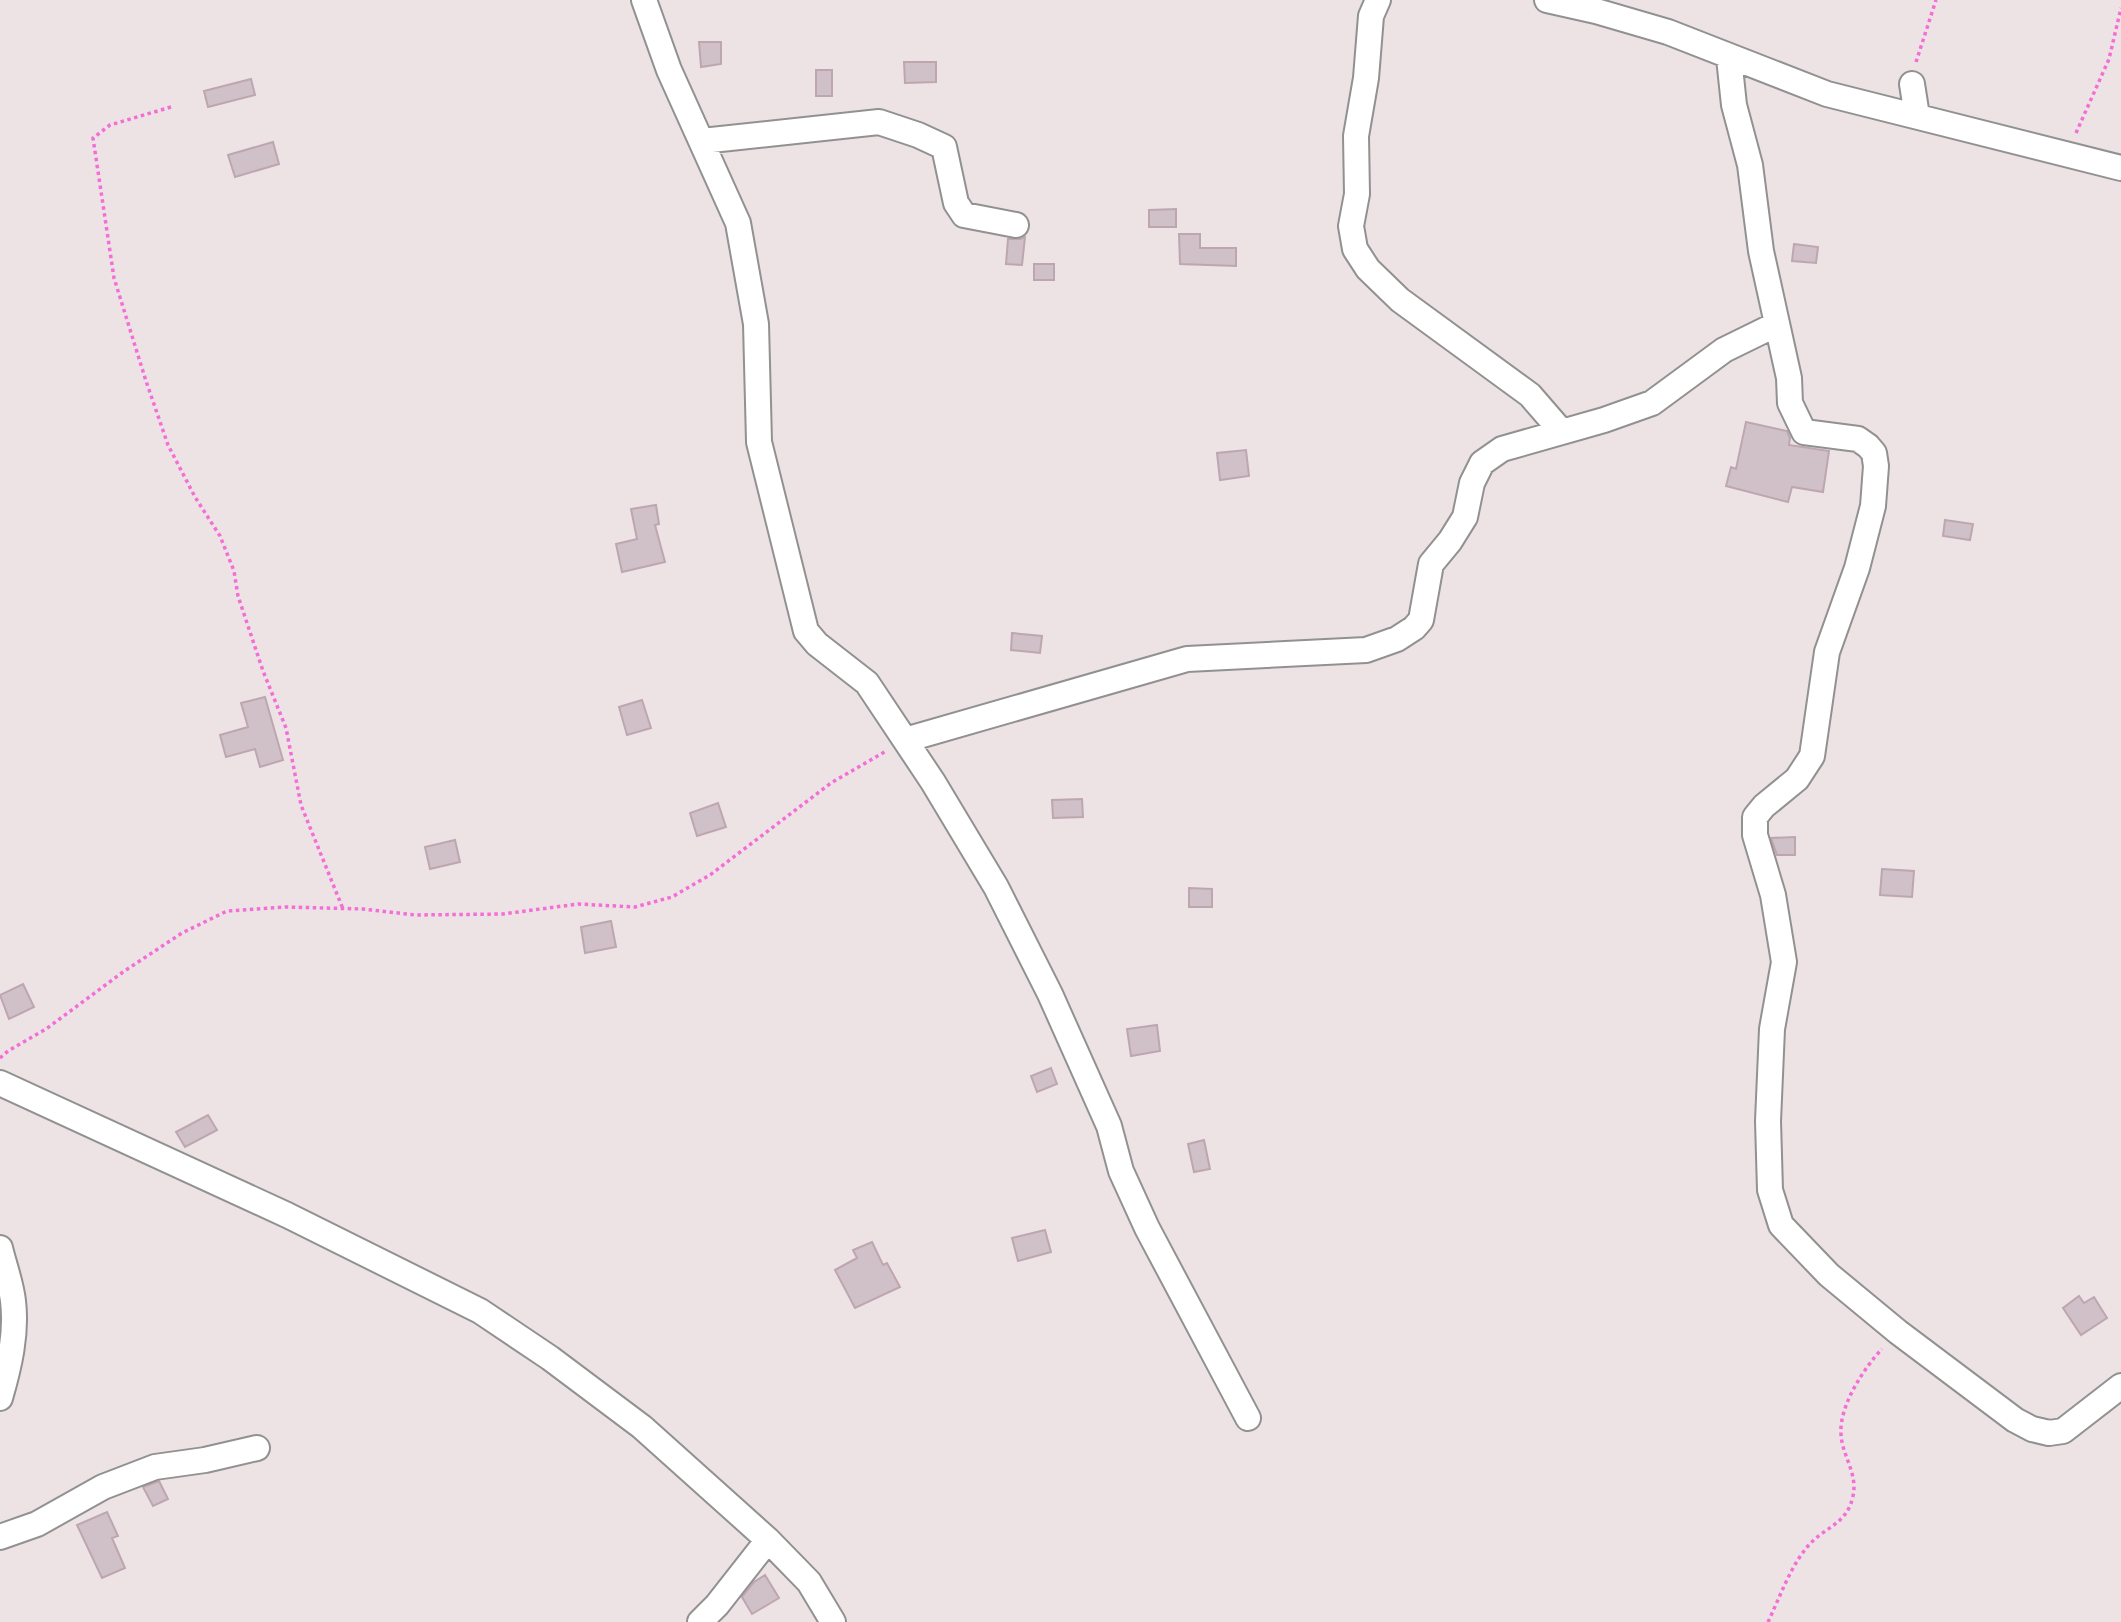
<svg xmlns="http://www.w3.org/2000/svg" width="2121" height="1622" font-family="Arial,sans-serif">
  <rect width="100%" height="100%" fill="#ede3e5"/>
  <path fill="#d0c0c8" stroke="#bea6b1" stroke-width="2" d="M699,42h22v22l-20,3z
    M904,62h32v20l-31,1z
    M816,70h16v26h-16z
    M251,79l4,16 -47,12 -4,-16z
    M273,142l6,22 -44,13 -7,-22z
    M1176,209v18h-27v-17z
    M1179,234h21v14h36v18l-56,-2z
    M1025,237l-3,28 -16,-1 2,-25h12z
    M1794,244l24,3 -2,16 -24,-2z
    M1034,264h20v16h-20z
    M1746,422l41,9 3,7 -1,7 40,6 -6,41 -31,-5 -4,15 -62,-16 5,-19 5,2z
    M1246,450l3,26 -29,4 -3,-27z
    M656,505l3,19 -4,1 10,37 -43,10 -6,-28 21,-5 -6,-30z
    M1945,520l28,4 -3,16 -27,-4z
    M1012,633l30,3 -2,17 -29,-3z
    M265,697l18,63 -23,7 -5,-18 -29,8 -6,-22 28,-8 -7,-24z
    M642,700l9,28 -24,7 -8,-28z
    M1082,799l1,18 -30,1 -1,-18z
    M718,803l8,24 -29,9 -7,-23z
    M1795,837v18h-18l-6,-17z
    M455,840l5,22 -30,7 -5,-22z
    M1882,869l32,2 -2,26 -32,-2z
    M1189,888l23,1v18h-23z
    M611,921l5,26 -31,6 -4,-26z
    M23,984l11,23 -25,12 -9,-24z
    M1157,1025l3,26 -29,5 -4,-27z
    M1051,1068l6,16 -20,8 -6,-16z
    M208,1115l9,15 -32,17 -9,-15z
    M1204,1140l6,29 -16,3 -6,-28z
    M1045,1230l6,22 -33,9 -6,-23z
    M872,1242l11,23 4,-2 13,24 -45,21 -20,-38 22,-12 -4,-8z
    M2079,1296l5,7 10,-6 13,21 -26,17 -18,-27z
    M159,1481l9,18 -15,7 -10,-19z
    M107,1512l11,24 -6,2 13,30 -23,10 -25,-53z
    M765,1575l14,23 -27,16 -10,-17 12,-15z"/>
  <g fill="none" stroke-linecap="round" stroke-linejoin="round">
    <defs>
      <path id="minor" d="M644,0l25,70 69,153 18,101 3,118 47,189 11,13 50,39 66,99 63,105 54,107 59,132 12,45 26,57 101,190
        M1378,0l-7,16 -5,62 -10,58 1,58 -6,32 4,23 13,20 32,31 130,95 32,37
        M1547,0l49,11 72,21 159,62 294,74
        M1729,58l5,47 16,60 11,86 28,127 1,25 14,29 54,7 10,7 6,7 2,13 -3,40 -16,62 -30,84 -15,104 -15,23 -33,27 -9,11v18l18,60 11,67 -12,67 -4,92 2,69 11,35 48,50 69,57 117,88 17,9 17,4 14,-2 58,-45
        M1912,84l5,32
        M702,141l177,-19 39,13 26,12 12,56 8,12 52,10
        M905,740l282,-81 179,-9 31,-11 17,-11 7,-8 10,-56 19,-23 15,-24 7,-34 10,-20 20,-14 102,-29 48,-17 72,-53 53,-26
        M0,1083l287,132 193,96 70,47 92,69 126,113 41,42 24,40
        M0,1248c4,17 11,35 13,53 4,33 -4,66 -13,97
        M0,1537l37,-13 66,-37 52,-20 50,-7 52,-12
        M700,1622l17,-17 51,-65"/>
    </defs>
    <use href="#minor" stroke="#919191" stroke-width="28"/>
    <path stroke="#f36ed6" stroke-width="3.5" stroke-dasharray="3.5 3.5" stroke-linecap="butt" d="M1916,62l20,-62
      M171,107l-61,18 -17,13 21,140 32,103 22,64 27,52 25,39 14,35 4,25 25,75 23,57 15,77 42,104
      M2076,133l33,-74 12,-51
      M0,1058l8,-7 38,-22 77,-57 59,-39 45,-22 59,-4 77,2 52,6 88,-1 75,-10 57,3 37,-10 38,-22 121,-92 55,-32
      M1768,1622c12,-25 22,-55 40,-76 16,-19 39,-21 45,-50 5,-23 -11,-40 -12,-62 -2,-28 23,-66 41,-85"/>
    <use href="#minor" stroke="#fff" stroke-width="24"/>
  </g>
</svg>
